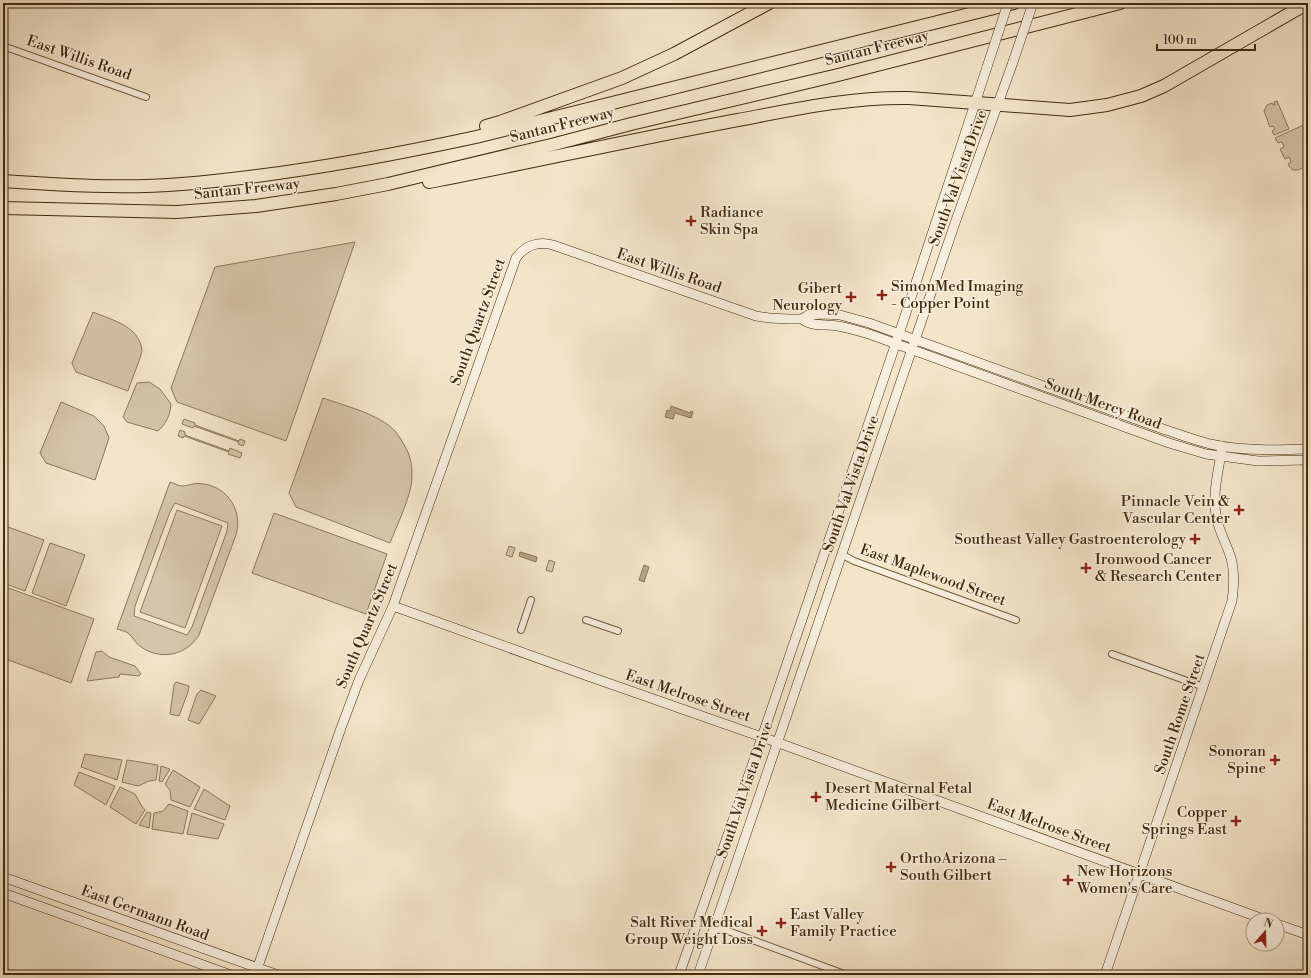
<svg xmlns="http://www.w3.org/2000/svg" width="1311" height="978" font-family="'Libre Bodoni',serif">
  <rect width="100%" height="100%" fill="#f4e5ca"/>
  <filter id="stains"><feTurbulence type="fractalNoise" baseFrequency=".005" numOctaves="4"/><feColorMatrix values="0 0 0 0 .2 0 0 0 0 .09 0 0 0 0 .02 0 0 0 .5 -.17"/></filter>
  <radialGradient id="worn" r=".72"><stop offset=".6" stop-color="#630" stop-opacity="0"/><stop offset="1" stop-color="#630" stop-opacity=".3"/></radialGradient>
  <path fill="#d6c5aa" stroke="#8c785c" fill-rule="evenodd" d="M1277,101l12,28 -15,6 -2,-4 3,-2 -2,-3 -3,1 -6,-16 3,-6 5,-2 1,2h2l-1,-3z
    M1308,123v42c-8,4 -15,10 -20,-1l3,-2 -2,-5 -4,2 -5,-10 4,-2 -2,-5 -4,1 -3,-5z
    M355,242l-69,199 -109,-39 -6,-14 44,-121z
    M93,312c19,8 46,14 49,38 0,6 -12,33 -14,41l-52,-19 -4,-9z
    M149,382l11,7 11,15c-1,11 -4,19 -13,27l-31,-9 -4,-5 14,-34z
    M323,398c22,8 56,16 72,33 5,6 8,12 12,19 5,10 6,24 4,36 -4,19 -14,39 -21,57l-94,-36 -7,-14z
    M61,402l33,14 10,10 5,12 -14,42 -49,-17 -6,-10z
    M184,419l11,4v2l44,16 1,-2 5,2 -2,5 -5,-2 1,-2 -45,-16 -1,2 -11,-4z
    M180,430l5,2v3l44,16 1,-3 12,5 -2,5 -12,-4 1,-2 -45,-16 -1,2 -5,-2z
    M170,482c4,1 8,4 12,4 6,0 13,-4 21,-2 25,3 40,27 33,51l-37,100c-12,20 -38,26 -58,12 -5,-3 -8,-10 -13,-14 -3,-2 -8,-3 -11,-4zM175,503l53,20 -1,8 -35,96 -5,8 -53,-19 1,-10 35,-94z
    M177,510l45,16 -37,102 -45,-16z
    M274,513l113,41 -21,60 -114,-41z
    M8,527l36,13 -19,51 -22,-8v-40z
    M50,543l35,12 -19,51 -34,-13z
    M509,546l6,2 -3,9 -6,-2z
    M549,560l6,2 -3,10 -6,-2z
    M3,586l91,33 -23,64 -68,-25z
    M102,651l7,6 26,9 6,8 -2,2 -19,-2 -1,3 -32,4 9,-29z
    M176,682l13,4 -1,6 -9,24 -9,-2 4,-29z
    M201,690l15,6 -17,28 -11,-4 9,-26z
    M85,754l37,6 -5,20 -36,-13z
    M127,760l31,5 -2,15 -7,1 -11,5 -16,-4z
    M161,766l9,3 -8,13 -3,-1z
    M173,770l27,17 -10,20 -19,-7 -1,-10 -5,-6z
    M79,772l36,14 -9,19 -32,-20z
    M120,787l15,7 6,11 4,5 -9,14 -26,-17z
    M204,789l26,17 -5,14 -31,-11z
    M169,804l19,7 -5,23 -31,-5 2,-16 9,-2z
    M147,812l4,1 -2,15 -10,-3z
    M192,813l32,11 -6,15 -31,-5z"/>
  <path fill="#b8a68a" stroke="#897558" d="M671,406l19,7 1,-2 2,1 -2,6 -16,-5 -2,6 -8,-2 2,-7 3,1z
    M520,552l17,5 -1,5 -17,-6z
    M644,565l5,2 -5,15 -5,-2z"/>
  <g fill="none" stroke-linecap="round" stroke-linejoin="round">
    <defs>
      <path id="street" d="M3,46l143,51
        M841,554l13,7 162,59
        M586,620l32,11
        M521,630l10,-30
        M1112,654l92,33
        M713,929l15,2 119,44
        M3,971l10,4"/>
      <path id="secondary" d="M802,319c10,8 23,5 36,7 11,2 21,5 31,8l300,109 37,11 52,7 50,-1
        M393,606l192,69 191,67 490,178
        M3,877l275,98
        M3,893l228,82
        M1277,924l31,11
        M255,975l86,-247 18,-48 34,-74 123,-348c9,-13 23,-17 37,-13l203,71 13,2 20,1h13l6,-4 16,-1 16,1 29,8 294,106c15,5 31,11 47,15 32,7 66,6 98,5
        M679,975l83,-238 140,-412 85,-258
        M698,975l257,-752 58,-161
        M1105,975l127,-374c2,-14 3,-28 -1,-43 -4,-13 -11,-25 -14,-38 -6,-25 2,-49 5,-74"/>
      <path id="highway" d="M486,126l14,-4 122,-44 52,-24 95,-51
        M3,181c59,4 120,8 179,3 99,-8 197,-26 294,-47l538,-134
        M429,182c104,-20 206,-43 309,-62 58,-11 112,-23 171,-22l161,12 37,-5 34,-9 23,-10 144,-83
        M3,208l174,4 79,-6 80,-12 52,-10 163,-39 80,-21 207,-49 282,-72"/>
    </defs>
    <use href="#street" stroke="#6f5a3c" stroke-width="8"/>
    <use href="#secondary" stroke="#432b0d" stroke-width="10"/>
    <use href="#highway" stroke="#432b0d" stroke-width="14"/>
    <use href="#street" stroke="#f8eedd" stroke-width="6"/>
    <use href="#secondary" stroke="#f8eedd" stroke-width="9"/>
    <use href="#highway" stroke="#f4e5ca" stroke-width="12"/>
    <defs>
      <path id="secondary-bridge" d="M1013,62l20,-59
        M987,67l21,-64"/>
    </defs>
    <use href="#secondary-bridge" stroke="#432b0d" stroke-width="10" stroke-linecap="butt"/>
    <use href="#secondary-bridge" stroke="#f8eedd" stroke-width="9"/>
  </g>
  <g fill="#8f2418" stroke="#f8eedd" stroke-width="1.5">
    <path d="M689 215h4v4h4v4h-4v4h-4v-4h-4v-4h4z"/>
    <path d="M880 289h4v4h4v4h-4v4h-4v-4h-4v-4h4z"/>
    <path d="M849 291h4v4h4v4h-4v4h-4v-4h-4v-4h4z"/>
    <path d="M1237 504h4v4h4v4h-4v4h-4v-4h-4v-4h4z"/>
    <path d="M1193 533h4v4h4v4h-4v4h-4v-4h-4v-4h4z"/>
    <path d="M1084 562h4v4h4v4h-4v4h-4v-4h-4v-4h4z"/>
    <path d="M1273 754h4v4h4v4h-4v4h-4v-4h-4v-4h4z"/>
    <path d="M814 791h4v4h4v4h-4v4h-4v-4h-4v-4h4z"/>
    <path d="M1234 815h4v4h4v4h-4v4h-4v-4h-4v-4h4z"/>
    <path d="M889 861h4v4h4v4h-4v4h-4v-4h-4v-4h4z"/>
    <path d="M1066 874h4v4h4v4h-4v4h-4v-4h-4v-4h4z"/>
    <path d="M779 917h4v4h4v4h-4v4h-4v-4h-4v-4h4z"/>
    <path d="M760 925h4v4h4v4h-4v4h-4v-4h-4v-4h4z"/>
  </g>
  <g text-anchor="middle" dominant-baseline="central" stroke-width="3" stroke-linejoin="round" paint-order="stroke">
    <g font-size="15" fill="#432b0d" stroke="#f8eedd">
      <text transform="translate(877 48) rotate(-14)">Santan Freeway</text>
      <text transform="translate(79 58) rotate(19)">East Willis Road</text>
      <text transform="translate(562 125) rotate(-14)">Santan Freeway</text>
      <text transform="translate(958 178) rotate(-70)">South Val Vista Drive</text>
      <text transform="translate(247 189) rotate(-6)">Santan Freeway</text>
      <text transform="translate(669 271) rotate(19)">East Willis Road</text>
      <text transform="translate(478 322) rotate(-70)">South Quartz Street</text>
      <text transform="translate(1103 404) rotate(20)">South Mercy Road</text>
      <text transform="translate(851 484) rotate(-71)">South Val Vista Drive</text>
      <text transform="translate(933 575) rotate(20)">East Maplewood Street</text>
      <text transform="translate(367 626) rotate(-67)">South Quartz Street</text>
      <text transform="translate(688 696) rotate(19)">East Melrose Street</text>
      <text transform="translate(1180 714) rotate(-71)">South Rome Street</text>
      <text transform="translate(745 790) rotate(-71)">South Val Vista Drive</text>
      <text transform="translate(1049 826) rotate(20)">East Melrose Street</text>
      <text transform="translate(145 913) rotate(20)">East Germann Road</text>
    </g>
    <g font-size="15" fill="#432b0d" stroke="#f8eedd" text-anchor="start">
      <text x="700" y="212">Radiance<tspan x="700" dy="17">Skin Spa</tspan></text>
      <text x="891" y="286">SimonMed Imaging<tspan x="891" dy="17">- Copper Point</tspan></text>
      <text x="842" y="288" text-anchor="end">Gibert<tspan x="842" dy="17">Neurology</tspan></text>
      <text x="1230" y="501" text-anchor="end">Pinnacle Vein &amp;<tspan x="1230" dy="17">Vascular Center</tspan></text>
      <text x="1186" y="539" text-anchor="end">Southeast Valley Gastroenterology</text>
      <text x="1095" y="559">Ironwood Cancer<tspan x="1095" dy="17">&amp; Research Center</tspan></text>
      <text x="1266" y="751" text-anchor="end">Sonoran<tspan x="1266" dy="17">Spine</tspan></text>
      <text x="825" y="788">Desert Maternal Fetal<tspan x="825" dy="17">Medicine Gilbert</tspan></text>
      <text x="1227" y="812" text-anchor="end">Copper<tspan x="1227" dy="17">Springs East</tspan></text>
      <text x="900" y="858">OrthoArizona –<tspan x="900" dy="17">South Gilbert</tspan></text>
      <text x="1077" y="871">New Horizons<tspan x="1077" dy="17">Women's Care</tspan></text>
      <text x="790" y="914">East Valley<tspan x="790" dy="17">Family Practice</tspan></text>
      <text x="753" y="922" text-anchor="end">Salt River Medical<tspan x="753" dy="17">Group Weight Loss</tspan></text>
    </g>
  </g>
  <rect width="1311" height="978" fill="none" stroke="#f4e5ca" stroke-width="16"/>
  <rect x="4" y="4" width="1303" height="970" fill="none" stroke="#432b0d" stroke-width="2"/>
  <rect x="8" y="8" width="1295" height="962" fill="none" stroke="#432b0d"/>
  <g transform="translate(1265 932) rotate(20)"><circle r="19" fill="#f8eedd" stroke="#b0a08a"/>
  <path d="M0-3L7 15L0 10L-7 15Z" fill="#8f2418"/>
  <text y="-6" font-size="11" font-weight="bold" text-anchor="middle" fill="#432b0d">N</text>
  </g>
  <path d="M1157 44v6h98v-6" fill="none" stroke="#432b0d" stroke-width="2"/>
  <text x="1163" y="44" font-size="12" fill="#432b0d" stroke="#f8eedd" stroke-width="3" paint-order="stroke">100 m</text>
  <rect width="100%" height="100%" filter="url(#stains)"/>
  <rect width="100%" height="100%" fill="url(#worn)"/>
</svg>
